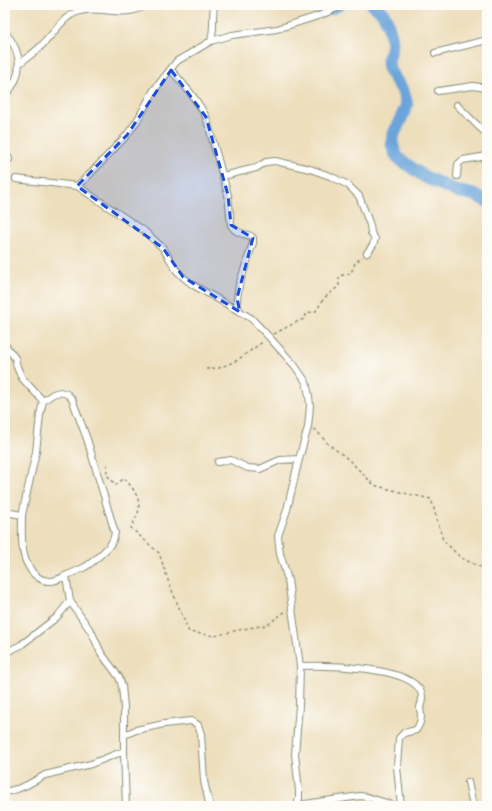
<svg xmlns="http://www.w3.org/2000/svg" width="492" height="811" font-family="'Indie Flower',sans-serif">
  <rect width="100%" height="100%" fill="#fdfcf7"/>
  <filter id="ink" filterUnits="userSpaceOnUse"><feTurbulence type="fractalNoise" baseFrequency=".025" numOctaves="2"/><feDisplacementMap in="SourceGraphic" scale="8" xChannelSelector="R" yChannelSelector="G"/><feConvolveMatrix kernelMatrix="1 2 1 2 8 2 1 2 1" color-interpolation-filters="sRGB"/></filter>
  <filter id="wash" filterUnits="userSpaceOnUse"><feTurbulence type="fractalNoise" baseFrequency=".012" numOctaves="4" result="noise"/><feDisplacementMap in="SourceGraphic" scale="16" xChannelSelector="R" yChannelSelector="G"/><feGaussianBlur stdDeviation="0.9" result="paint"/><feColorMatrix in="noise" values="0 0 0 0 0 0 0 0 0 0 0 0 0 0 0 0 0 1.4 0 .05"/><feComposite in="paint" operator="in"/></filter>
  <g filter="url(#wash)">
    <rect width="100%" height="100%" fill="#eddebc"/>
    <g fill="none" stroke-linecap="round" stroke-linejoin="round">
      <path stroke="#6ba4da" stroke-width="13" d="M311,5c12,4 16,6 28,0
        M373,5l10,8 4,8 4,15 1,9 -4,16 1,9 14,21 4,14 -14,31 -1,8 3,9 4,6 26,18 31,14 19,4 12,6"/>
    </g>
  </g>
  <g filter="url(#ink)">
    <g fill="none" stroke-linecap="round" stroke-linejoin="round">
      <defs>
        <path id="minor" d="M5,32c18,22 19,42 0,64
          M211,41c1,-5 2,-11 2,-16 0,-7 0,-13 1,-20
          M435,53l52,-13
          M19,64c8,-7 17,-12 24,-20 14,-13 20,-31 42,-34 15,-3 35,5 49,0 4,-1 8,-3 12,-5
          M171,70c13,15 26,29 35,47l22,78 3,30c4,8 13,9 20,11l2,2v5l-14,42 -2,13v7l3,7
          M438,91l35,-5 14,2
          M457,105l19,19 11,10
          M5,140l1,12 3,7
          M223,176l33,-8 10,-6 9,-1 35,8 20,7 18,9 11,11 11,29 1,8 4,6 -2,6 -6,8
          M457,176l1,-12 5,-4 24,-4
          M16,179l61,7 66,44 20,18 14,23 6,6 10,8 58,33 18,19 26,29 11,16 3,14 1,10 -2,21 -9,32 -12,51 -9,26 2,18 8,26 12,86 -1,40 -4,48 4,37v7l-2,8
          M77,186l13,-12 37,-39 10,-14 17,-31 23,-29 7,-4 27,-16 21,-6 45,-6 44,-14 22,-10
          M5,345l10,13 2,9 5,11 21,23 -3,14 -4,37 -14,63
          M218,462l13,-2 17,8 12,1 20,-9 19,-1
          M5,512l17,3c0,16 -2,39 7,52 4,8 13,15 22,14 5,0 10,-3 14,-5 7,-3 14,-6 20,-9 7,-4 23,-18 27,-25 2,-3 2,-6 3,-9l-28,-94 -15,-40 -5,-5 -7,-2 -7,2 -10,7
          M70,601l22,32 9,20 18,24 3,9 2,21v44l2,55
          M5,653l16,-8 36,-28 13,-16 -4,-25
          M300,666c25,-1 110,0 121,26 2,5 1,10 -1,15 0,3 1,6 1,9 0,6 -2,10 -5,14l-12,3 -5,5 -2,29 4,39
          M124,735l12,-5 28,-6 27,-3 7,4 3,9 3,47 5,22 -1,3
          M468,782l5,24
          M5,792l12,-3 10,-4 18,-10 46,-11 33,-13
          M298,805l62,-9 7,1 29,9"/>
      </defs>
      <use href="#minor" stroke="#868e78" stroke-width="8"/>
      <path stroke="#868e78" stroke-width="1.5" stroke-dasharray="3 3" stroke-linecap="butt" d="M274,334c10,-5 19,-11 30,-15l3,-6 9,-2 8,-13 15,-12v-10l12,-3 4,-10 7,-6
        M206,369l13,-1 17,-7 28,-20
        M314,429l2,1 11,13 21,16 26,26 30,8 27,6 12,41 18,18 26,12
        M107,464v11l9,10 8,-7c9,10 18,21 14,35 -2,5 -5,10 -7,15l28,25 10,30 20,49 26,4 23,-6 29,-5 19,-14"/>
      <use href="#minor" stroke="#fff" stroke-width="6"/>
    </g>
  </g>
  <path fill="#1d4ed8" fill-opacity="0.2" stroke="#1d4ed8" stroke-width="3" stroke-dasharray="8 5" stroke-linejoin="round" d="M171,70l35,47 22,78 3,30 22,13 -16,60 3,14 -57,-35 -20,-29 -86,-62 50,-51z"/>
  <rect width="492" height="811" fill="none" stroke="#fdfcf7" stroke-width="20"/>
</svg>
